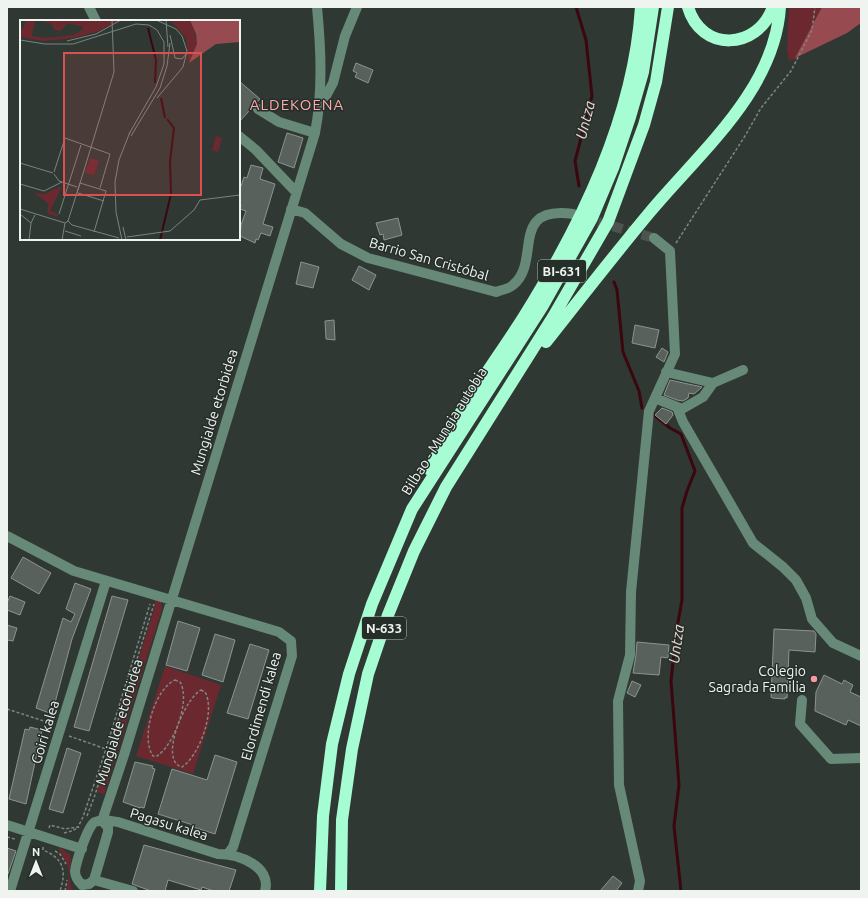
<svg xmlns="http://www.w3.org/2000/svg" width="868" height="898" font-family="Ubuntu,sans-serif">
  <rect width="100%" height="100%" fill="#303833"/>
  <path fill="#6b292f" d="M789,7h33l-27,53 -3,-1 -3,2 -2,-11z
    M152,598l9,3 1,8 -58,185 -7,-2 56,-179 2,-11z
    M165,666l56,19 -28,89 -57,-18z
    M59,847l11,7 1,7 -2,15 3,15 -6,-1c5,-17 3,-26 -7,-40z"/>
  <path fill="#974a4f" d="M822,7h39v16l-14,10 -52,25z"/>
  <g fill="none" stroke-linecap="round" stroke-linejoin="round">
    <path stroke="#3c060f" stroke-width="3" d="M576,7l10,33 6,56 -17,65 4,25
      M614,282l3,8 6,62 16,39 3,17
      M653,414l17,14 11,6 14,37 -8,20 -5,17v92l-6,33 -5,48 8,104 -5,41 7,65"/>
  </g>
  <path fill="#59615c" stroke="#8b948f" d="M356,63l17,7 -5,13 -13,-6 2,-4 -4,-2z
    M239,81l21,18 -21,23z
    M287,133l16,5 -9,30 -16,-6z
    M251,165l12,3 -3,11 15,5 -12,40 10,3 -3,9 -9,-3 -3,7 -2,-1 -1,4 -15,-7 1,-11 5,-14 -6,-2 1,-4 -2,-1v-12l5,-15 3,1z
    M398,218l4,17 -18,5 -1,-6 -3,1 -4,-12z
    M301,262l18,5 -6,21 -17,-4z
    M359,266l17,9 -7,15 -17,-10z
    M334,320l1,20 -9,-1 -1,-18z
    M635,325l24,5 -4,18 -23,-5z
    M662,348l6,4 -4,10 -8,-5z
    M670,380l32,7 -1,1 -7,6 -5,-1 -1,5 -5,3 -6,-1 -13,-5z
    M662,408l10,4 1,3 -7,9 -11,-9z
    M23,557l28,16 -12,21 -28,-16z
    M75,583l16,6 -19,50 -20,75 -16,-6 26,-87 1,-3 8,4 4,-8 -9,-5z
    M10,596l15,6 -5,13 -13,-5v-7z
    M112,596l16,4 -39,131 -15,-4z
    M178,621l22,7 -13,43 -21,-6z
    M7,625l10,3 -4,13 -6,-1z
    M774,629l40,2 2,3 -1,18 -26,-2 -2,48 -2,-1v2l-13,-1 -1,-1z
    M215,634l20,6 -12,42 -21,-7z
    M637,642l32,3 -1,13 -7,-1 -2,18 -26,-2 3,-18z
    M250,644l19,6 -21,69 -21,-6z
    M824,675l18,9 2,-4 9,5 -3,7 11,5v29l-13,-6 -2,5 -31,-14 1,-19z
    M632,681l9,4 -6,12 -8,-4z
    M30,727l12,3 -16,74 -17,-5 16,-70 4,1z
    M67,748l14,5 -18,60 -14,-4z
    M215,755l22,7 -22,72 -22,-7v-2l-35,-11 14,-45 35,11z
    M135,762l18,4 -1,2 3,1 -11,39 -4,-1v1l-17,-6z
    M144,845l92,25 -7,21h-15l-12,-4 -1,3 -33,-10 -3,11h-14l-19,-7z
    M7,848l9,3 -8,23 -1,-1z
    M613,876l9,7 -6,8h-16z"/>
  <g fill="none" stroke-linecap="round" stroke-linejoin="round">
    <path stroke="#4d5450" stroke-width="10" stroke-dasharray="10 5" stroke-linecap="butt" d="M584,218l70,20"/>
    <path stroke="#7f8682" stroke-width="1.5" stroke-dasharray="3 2" stroke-linecap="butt" d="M676,243l69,-107 16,-28 30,-37 21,-41 3,-23
      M175,680l5,2c11,18 -6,63 -23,74h-4c-13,-19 2,-67 22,-76z
      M201,690l4,2c11,19 -6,64 -23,75 -24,-6 3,-69 19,-77z
      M7,709l46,15
      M69,736l37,13
      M87,816l8,-21 59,-191
      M49,828l1,-3 15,4 13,-2 5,-10 23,-68 44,-145
      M64,833l8,-2 7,-4
      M7,837l8,2
      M43,847v3c20,8 24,20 17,41
      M55,851l5,3 6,10
      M65,891l2,-11"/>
    <path stroke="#678978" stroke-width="10" d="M89,7l7,14
      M320,97l6,-1 7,-13 12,-47 12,-29
      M258,109l21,13 36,11
      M239,136l17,14 40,42
      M291,209l14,4 36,31 27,14 128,34c5,-2 13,-3 17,-7 29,-23 -5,-80 60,-71
      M713,383l30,-13
      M655,398l27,11 21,-12 10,-14 -47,-11
      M677,407l6,15 70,121 30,24 13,13 10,18 6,21 21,24 28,13
      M7,536l67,35 205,61 12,9 1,15 -59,191 -5,7
      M802,700l-2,24 31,35 30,-1
      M102,821l22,-66 191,-622c8,-41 6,-84 2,-126
      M7,825l75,24
      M94,880l39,11
      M82,885c-4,-4 -7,-8 -7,-14 1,-8 13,-47 20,-49 7,-3 16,-1 23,0l100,32c20,0 54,12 47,37
      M82,885l7,-1 5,-4 14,-48v-5l-6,-6
      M10,891l96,-310
      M638,891l2,-10 -21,-96 -1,-84 12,-46 1,-63 18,-181 26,-57 -5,-103 -16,-13"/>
    <path stroke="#a6fdd3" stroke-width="12" d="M688,7c13,45 69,44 85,0
      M546,342c34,-43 68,-87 104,-130 50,-60 125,-122 130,-205
      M430,470c24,-54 61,-102 93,-152 58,-93 111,-200 118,-311
      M320,891l3,-75 9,-72 17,-70 23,-70 40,-95 130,-202 50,-89 21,-50 17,-51 13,-45 10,-65
      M341,891l1,-71 10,-71 16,-75 20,-59 26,-64 32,-64 107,-170 55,-95 36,-97 12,-43 12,-75"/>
  </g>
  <circle fill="#f59b9e" stroke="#262e29" stroke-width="1.5" cx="814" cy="679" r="4"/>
  <g text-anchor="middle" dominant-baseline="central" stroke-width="3" stroke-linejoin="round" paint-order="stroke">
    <g fill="#262e29" stroke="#b3b9b5" stroke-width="1">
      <rect x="538" y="260" width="48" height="22" rx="3"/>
      <rect x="362" y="617" width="44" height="22" rx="3"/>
    </g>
    <g font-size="13" font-weight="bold" fill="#eff4f1">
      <text x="562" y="271">BI-631</text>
      <text x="384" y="628">N-633</text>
    </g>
    <g font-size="14" fill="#eff4f1" stroke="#262e29">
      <text transform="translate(429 259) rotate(16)">Barrio San Cristóbal</text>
      <text transform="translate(214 412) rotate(-73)">Mungialde etorbidea</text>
      <text transform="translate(444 431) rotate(-58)">Bilbao - Mungia autobia</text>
      <text transform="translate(261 706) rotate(-74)">Elordimendi kalea</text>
      <text transform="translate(119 722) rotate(-73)">Mungialde etorbidea</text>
      <text transform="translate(45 732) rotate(-73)">Goiri kalea</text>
      <text transform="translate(169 824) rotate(17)">Pagasu kalea</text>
    </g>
    <g font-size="14" fill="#eff4f1" stroke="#262e29" text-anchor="end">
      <text x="806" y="671">Colegio<tspan x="806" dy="16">Sagrada Familia</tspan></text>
    </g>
    <g font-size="15" letter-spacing="1" fill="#ffaaad" stroke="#262e29">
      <text x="297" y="104">ALDEKOENA</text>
    </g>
    <g font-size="15" font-style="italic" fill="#f0d8d8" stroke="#262e29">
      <text transform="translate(585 120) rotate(-76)">Untza</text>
      <text transform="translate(676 644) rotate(-82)">Untza</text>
    </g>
  </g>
  <g transform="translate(20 20)">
    <rect width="220" height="220" fill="#303833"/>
    <path d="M7,0h8l-3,16 14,2 27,-3 9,-5 1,-3 -15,-4 -8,8 -5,-1 -4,-6 -11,-4h80l-21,11 -25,7 -30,3 -24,-4v-5zM150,0h20l3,6 4,18 -8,19 -3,-25zM196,116l6,2 -4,14 -6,-2zM70,138l9,3 -5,14 -9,-2zM42,166l-12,25 8,3 -1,3 -10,-4 4,-21 -2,12 -15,-11 10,1z" fill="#6b292f"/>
    <path d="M170,0h50v22l-24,2 -27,19 8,-19 -1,-10z" fill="#974a4f"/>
    <path fill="none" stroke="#3c060f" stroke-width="2" d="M128,8l8,32 -1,23M141,78l4,20M140,220l11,-46 -1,-33 4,-33 -7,-9"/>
    <path fill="none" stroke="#7c837f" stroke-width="1" d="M136,0l20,9 6,7 5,15 -4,16 -26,31M146,0l2,27M150,15l5,23 7,1 4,-5M0,20l25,4h28l63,-20 13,1 8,5 7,12v22l-8,23 -27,47M47,21l29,-7 25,-14M111,116l29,-48 7,-22 3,-23M0,143l33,10M34,152l11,-34 45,16 -10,34M34,154l5,7 18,6M60,163l26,8 -12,41M0,164l24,7 18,-9M57,173l37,-121 -2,-52M58,173l26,8M0,189l45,14M0,194l11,9 4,-8M39,194l22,-69M48,201l12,-38M45,203l3,-2 4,4 47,13M103,207l3,13M45,211l16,5M107,217l43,-6 24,-21 6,-10 40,-5M9,220l2,-17M42,220l3,-17M102,220l-6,-28 -1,-30 4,-22 11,-28"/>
    <path fill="#db5150" fill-opacity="0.15" stroke="#db5150" stroke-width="2" d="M44,33h137v142h-137z"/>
    <rect width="220" height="220" fill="none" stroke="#eff4f1" stroke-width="2"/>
  </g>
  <rect width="868" height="898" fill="none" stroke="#eff4f1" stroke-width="16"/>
  <g transform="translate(36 862)" stroke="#262e29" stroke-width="3" paint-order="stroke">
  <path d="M0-3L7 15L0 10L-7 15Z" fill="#eff4f1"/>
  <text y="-6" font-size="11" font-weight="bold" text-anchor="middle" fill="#eff4f1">N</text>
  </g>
</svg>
